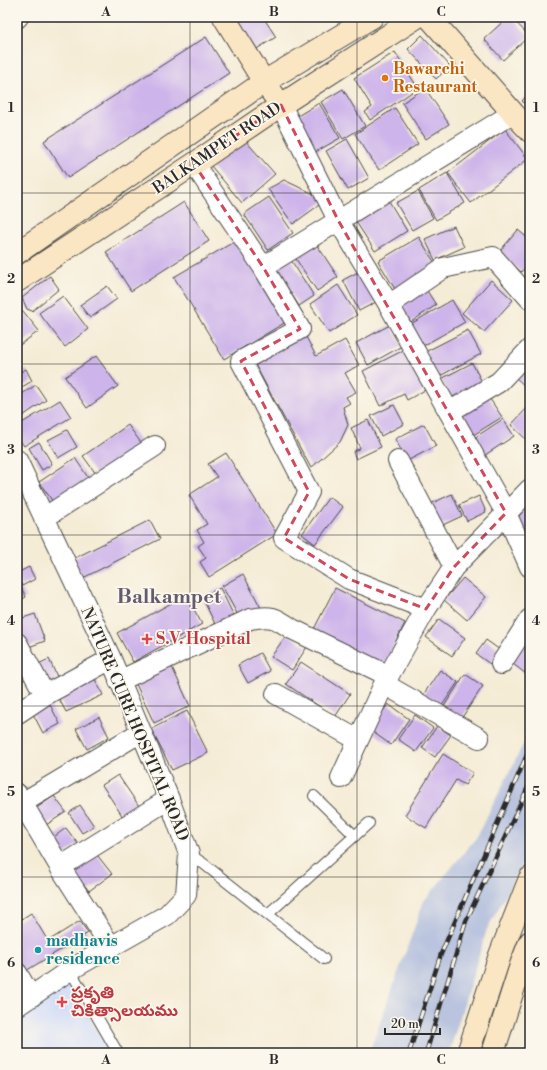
<svg xmlns="http://www.w3.org/2000/svg" width="547" height="1070" font-family="'Libre Bodoni','Noto Sans Telugu',serif">
  <rect width="100%" height="100%" fill="#fbf7ec"/>
  <filter id="ink" filterUnits="userSpaceOnUse"><feTurbulence type="fractalNoise" baseFrequency=".025" numOctaves="2"/><feDisplacementMap in="SourceGraphic" scale="8" xChannelSelector="R" yChannelSelector="G"/><feConvolveMatrix kernelMatrix="1 2 1 2 8 2 1 2 1" color-interpolation-filters="sRGB"/></filter>
  <filter id="wash" filterUnits="userSpaceOnUse"><feTurbulence type="fractalNoise" baseFrequency=".012" numOctaves="4" result="noise"/><feDisplacementMap in="SourceGraphic" scale="16" xChannelSelector="R" yChannelSelector="G"/><feGaussianBlur stdDeviation="0.9" result="paint"/><feColorMatrix in="noise" values="0 0 0 0 0 0 0 0 0 0 0 0 0 0 0 0 0 1.4 0 .05"/><feComposite in="paint" operator="in"/></filter>
  <g filter="url(#wash)">
    <rect width="100%" height="100%" fill="#f5ecd6"/>
    <path fill="#cfdafa" d="M70,982l39,71h-92v-31z"/>
    <path fill="#bac4de" d="M530,731v120l-43,78 -38,124h-80l55,-152 52,-63z"/>
    <g id="blocks">
      <path fill="#cdb4ea" d="M233,17h30l13,20 -26,16z
        M508,17h3l18,19 -26,24 -19,-21z
        M517,17h13v13z
        M422,35l28,31 -14,13 -28,-30z
        M206,37l23,36 -161,105 -24,-37z
        M395,52l23,36 -48,32 -5,-8 7,-5 -18,-29z
        M425,88l24,36 -23,15 -24,-36z
        M343,89l22,37 -22,13 -22,-37z
        M530,92v17l-8,-8z
        M319,103l21,35 -28,16 -21,-34z
        M395,108l23,36 -39,26 -24,-36z
        M17,129l5,7 -5,4z
        M505,129l23,30 -57,44 -23,-30z
        M243,138l32,36 -33,29 -31,-37z
        M347,139l22,39 -21,12 -22,-39z
        M447,173l18,30 -29,17 -17,-30z
        M284,180l42,20 -33,24 -25,-35z
        M418,191l15,27 -21,12 -16,-27z
        M269,197l24,36 -25,17 -24,-36z
        M389,201l18,30 -32,20 -19,-29z
        M184,202l25,39 -78,50 -25,-39z
        M454,226l10,21 -29,13 -10,-21z
        M518,230l12,10v22l-9,10 -22,-20z
        M419,237l17,28 -41,24 -17,-28z
        M313,239l25,38 -21,14 -25,-38z
        M237,240l49,82 -62,37 -50,-82z
        M289,257l25,39 -15,10 -25,-39z
        M362,270l16,31 -19,10 -16,-31z
        M530,272v9l-5,-4z
        M50,276l9,13 -27,22 -5,-2 -5,-11z
        M491,280l22,20 -29,32 -22,-19z
        M338,285l19,30 -28,18 -19,-29z
        M107,286l10,13 -27,19 -10,-13z
        M424,286l12,19 -25,17 -13,-19z
        M63,296l25,33 -23,18 -26,-34z
        M452,300l13,22 -44,25 -12,-22z
        M23,311l16,20 -22,16v-32z
        M390,325l12,21 -34,19 -12,-22z
        M468,330l13,24 -43,23 -13,-25z
        M304,333l12,23 29,-16 14,25 -14,8 11,19 -10,5 4,6 -7,4 5,18 -8,17 -29,26 -58,-107z
        M404,350l21,40 -18,10 -3,-6 -24,12 -17,-35z
        M96,356l22,30 -31,22 -22,-31z
        M530,358v24l-4,5 -12,-11z
        M472,363l10,19 -31,16 -10,-19z
        M26,369l6,12 -15,9v-16z
        M36,385l10,15 -29,20v-23z
        M488,396l14,21 -32,20 -13,-20z
        M60,400l11,17 -47,29 -7,-10v-10z
        M394,405l10,19 -23,12 -10,-20z
        M530,405v36l-1,1 -18,-17z
        M503,419l11,17 -32,21 -11,-17z
        M368,420l13,27 -25,12 -3,-7 7,-4 -9,-20z
        M424,424l12,22 -29,15 -12,-22z
        M128,425l16,22 -45,31 -16,-22z
        M67,430l10,17 -19,11 -10,-18z
        M39,442l13,22 -10,6 -13,-22z
        M226,453l51,81 -68,43 -9,-15 6,-4 -8,-12 6,-4 -7,-12 10,-6 -18,-29 28,-18 -9,-13z
        M75,458l16,24 -35,24 -17,-24z
        M452,494l10,22 -26,12 -10,-22z
        M479,496l7,16 -19,9 -8,-16z
        M329,497l14,10 -28,37 -13,-10z
        M530,503v34l-16,-15z
        M150,520l10,19 -77,39 -10,-19z
        M29,567l6,12 -13,7 -5,-9v-4z
        M243,574l18,34 -21,11 -18,-33z
        M463,578l23,19 -19,23 -23,-20z
        M17,579l9,18 -9,5z
        M220,588l16,32 -18,10 -16,-33z
        M335,588l70,35 -23,46 -70,-36z
        M186,595l16,29 -69,38 -16,-29z
        M35,614l10,27 -19,7 -9,-28z
        M439,619l26,19 -13,18 -26,-19z
        M530,630v38l-4,6 -18,-14z
        M287,634l20,13 -15,23 -21,-13z
        M486,640l14,10 -10,14 -14,-10z
        M260,653l10,18 -22,12 -10,-18z
        M49,659l10,22 -15,7 -10,-22z
        M301,662l49,32 -15,23 -49,-33z
        M171,665l19,41 -36,17 -19,-41z
        M22,666l6,12 -11,5v-14z
        M440,670l18,12 -19,28 -18,-12z
        M465,674l18,12 -26,39 -18,-11z
        M93,675l10,20 -37,17 -10,-19z
        M48,701l12,23 -17,9 -12,-23z
        M388,704l21,15 -18,26 -21,-15z
        M187,711l21,42 -36,17 -21,-41z
        M415,715l18,13 -17,24 -18,-13z
        M99,717l10,20 -22,12 -11,-20z
        M437,726l14,9 -16,22 -13,-9z
        M443,754l30,19 -8,12 -9,-5 -30,48 -21,-13z
        M118,775l21,31 -16,11 -21,-32z
        M54,796l12,16 -20,13 -11,-16z
        M80,805l14,21 -12,7 -13,-20z
        M66,828l12,16 -19,14 -12,-16z
        M94,851l18,23 -23,17 -18,-23z
        M31,913l17,28 32,-20 8,12 -64,39 -7,-12v-38z"/>
    </g>
  </g>
  <g filter="url(#ink)">
    <use href="#blocks" fill-opacity="0" stroke="#494845" stroke-width="1"/>
    <g fill="none" stroke-linecap="round" stroke-linejoin="round">
      <defs>
        <path id="lane" d="M314,796l41,40
          M189,854l15,10 120,95
          M268,914l101,-91
          M70,970l48,83"/>
        <path id="street" d="M17,18l1,-1
          M281,105l57,115 51,85 117,208 24,54
          M194,164l69,103 37,62 -59,32 68,131 -25,46 65,41 77,30
          M263,267l250,-154
          M389,305l54,-37 50,-11 37,42
          M449,412l50,-30 31,-33
          M17,460l94,199 58,140 20,55 -3,41 -19,20 -97,55 -53,36
          M398,461l56,106
          M44,518l111,-72
          M17,643l28,52
          M501,664l29,-45
          M119,681l131,-62c21,-4 25,-2 42,10l97,47
          M384,684l95,54
          M276,694l82,46
          M18,713l27,-18 66,-36
          M341,778l43,-94 42,-75 28,-42 76,-78
          M17,794l43,73
          M22,803l119,-71
          M111,947l-51,-80 109,-68
          M17,973l14,24"/>
        <path id="secondary" d="M224,17l40,65 9,12
          M429,17l84,96 17,18
          M17,253l247,-171 108,-65
          M17,281l177,-117 87,-59 136,-88
          M468,1053l32,-98 30,-77
          M493,1053l28,-88 9,-23"/>
      </defs>
      <use href="#lane" stroke="#494845" stroke-width="12"/>
      <use href="#street" stroke="#494845" stroke-width="22"/>
      <use href="#secondary" stroke="#494845" stroke-width="24"/>
      <use href="#lane" stroke="#fff" stroke-width="10"/>
      <use href="#street" stroke="#fff" stroke-width="20"/>
      <use href="#secondary" stroke="#fbe6c4" stroke-width="22"/>
      <defs>
        <path id="rail" d="M409,1053l32,-99 89,-206
          M426,1053l40,-132 64,-138"/>
      </defs>
      <use href="#rail" stroke="#2b2b2b" stroke-width="4.5"/>
      <use href="#rail" stroke="#fbf7ec" stroke-width="3" stroke-dasharray="9" stroke-linecap="butt"/>
    </g>
  </g>
  <path fill="none" stroke="#d1495b" stroke-width="3" stroke-dasharray="8 5" stroke-linejoin="round" d="M281,105l57,115 168,293 -52,54 -28,42 -77,-30 -65,-41 25,-46 -68,-131 59,-32 -37,-62 -69,-103z"/>
  <path fill="none" stroke="#2b2b2b" stroke-width="1" stroke-opacity="0.55" d="M190,17v1036M357,17v1036M17,193h513M17,364h513M17,535h513M17,706h513M17,877h513"/>
  <circle fill="#e8710a" stroke="#fbf7ec" stroke-width="1.5" cx="385" cy="78" r="4"/>
  <g fill="#e0444e" stroke="#fbf7ec" stroke-width="1.5">
    <path d="M145 633h4v4h4v4h-4v4h-4v-4h-4v-4h4z"/>
    <path d="M60 996h4v4h4v4h-4v4h-4v-4h-4v-4h4z"/>
  </g>
  <circle fill="#0f9aa8" stroke="#fbf7ec" stroke-width="1.5" cx="38" cy="950" r="4"/>
  <g text-anchor="middle" dominant-baseline="central" stroke-width="3.5" stroke-linejoin="round" paint-order="stroke">
    <g font-size="16" font-weight="bold" fill="#c56008" stroke="#fbf7ec" text-anchor="start">
      <text x="393" y="69">Bawarchi<tspan x="393" dy="18">Restaurant</tspan></text>
    </g>
    <g font-size="16" fill="#2b2b2b" stroke="#fbf7ec">
      <text transform="translate(217 148) rotate(-34)">BALKAMPET ROAD</text>
      <text transform="translate(135 724) rotate(67)">NATURE CURE HOSPITAL ROAD</text>
    </g>
    <g font-size="16" font-weight="bold" fill="#be3a42" stroke="#fbf7ec" text-anchor="start">
      <text x="156" y="639">S.V. Hospital</text>
      <text x="71" y="993">ప్రకృతి<tspan x="71" dy="18">చికిత్సాలయము</tspan></text>
    </g>
    <g font-size="16" font-weight="bold" fill="#0d838f" stroke="#fbf7ec" text-anchor="start">
      <text x="46" y="941">madhavis<tspan x="46" dy="18">residence</tspan></text>
    </g>
    <g font-size="20" font-weight="bold" fill="#645b6e" stroke="#fbf7ec">
      <text x="169" y="597">Balkampet</text>
    </g>
  </g>
  <rect width="547" height="1070" fill="none" stroke="#fbf7ec" stroke-width="44"/>
  <path d="M385 1028v6h55v-6" fill="none" stroke="#2b2b2b" stroke-width="2"/>
  <text x="391" y="1028" font-size="12" fill="#2b2b2b" stroke="#fbf7ec" stroke-width="3" paint-order="stroke">20 m</text>
  <rect x="22" y="22" width="503" height="1026" fill="none" stroke="#2b2b2b" stroke-width="1.5"/>
  <g font-size="13" text-anchor="middle" font-weight="bold" fill="#2b2b2b">
    <text x="106" y="16">A</text>
    <text x="274" y="16">B</text>
    <text x="441" y="16">C</text>
    <text x="11" y="112">1</text>
    <text x="536" y="112">1</text>
    <text x="11" y="283">2</text>
    <text x="536" y="283">2</text>
    <text x="11" y="454">3</text>
    <text x="536" y="454">3</text>
    <text x="11" y="625">4</text>
    <text x="536" y="625">4</text>
    <text x="11" y="796">5</text>
    <text x="536" y="796">5</text>
    <text x="11" y="967">6</text>
    <text x="536" y="967">6</text>
    <text x="106" y="1064">A</text>
    <text x="274" y="1064">B</text>
    <text x="441" y="1064">C</text>
  </g>
</svg>
